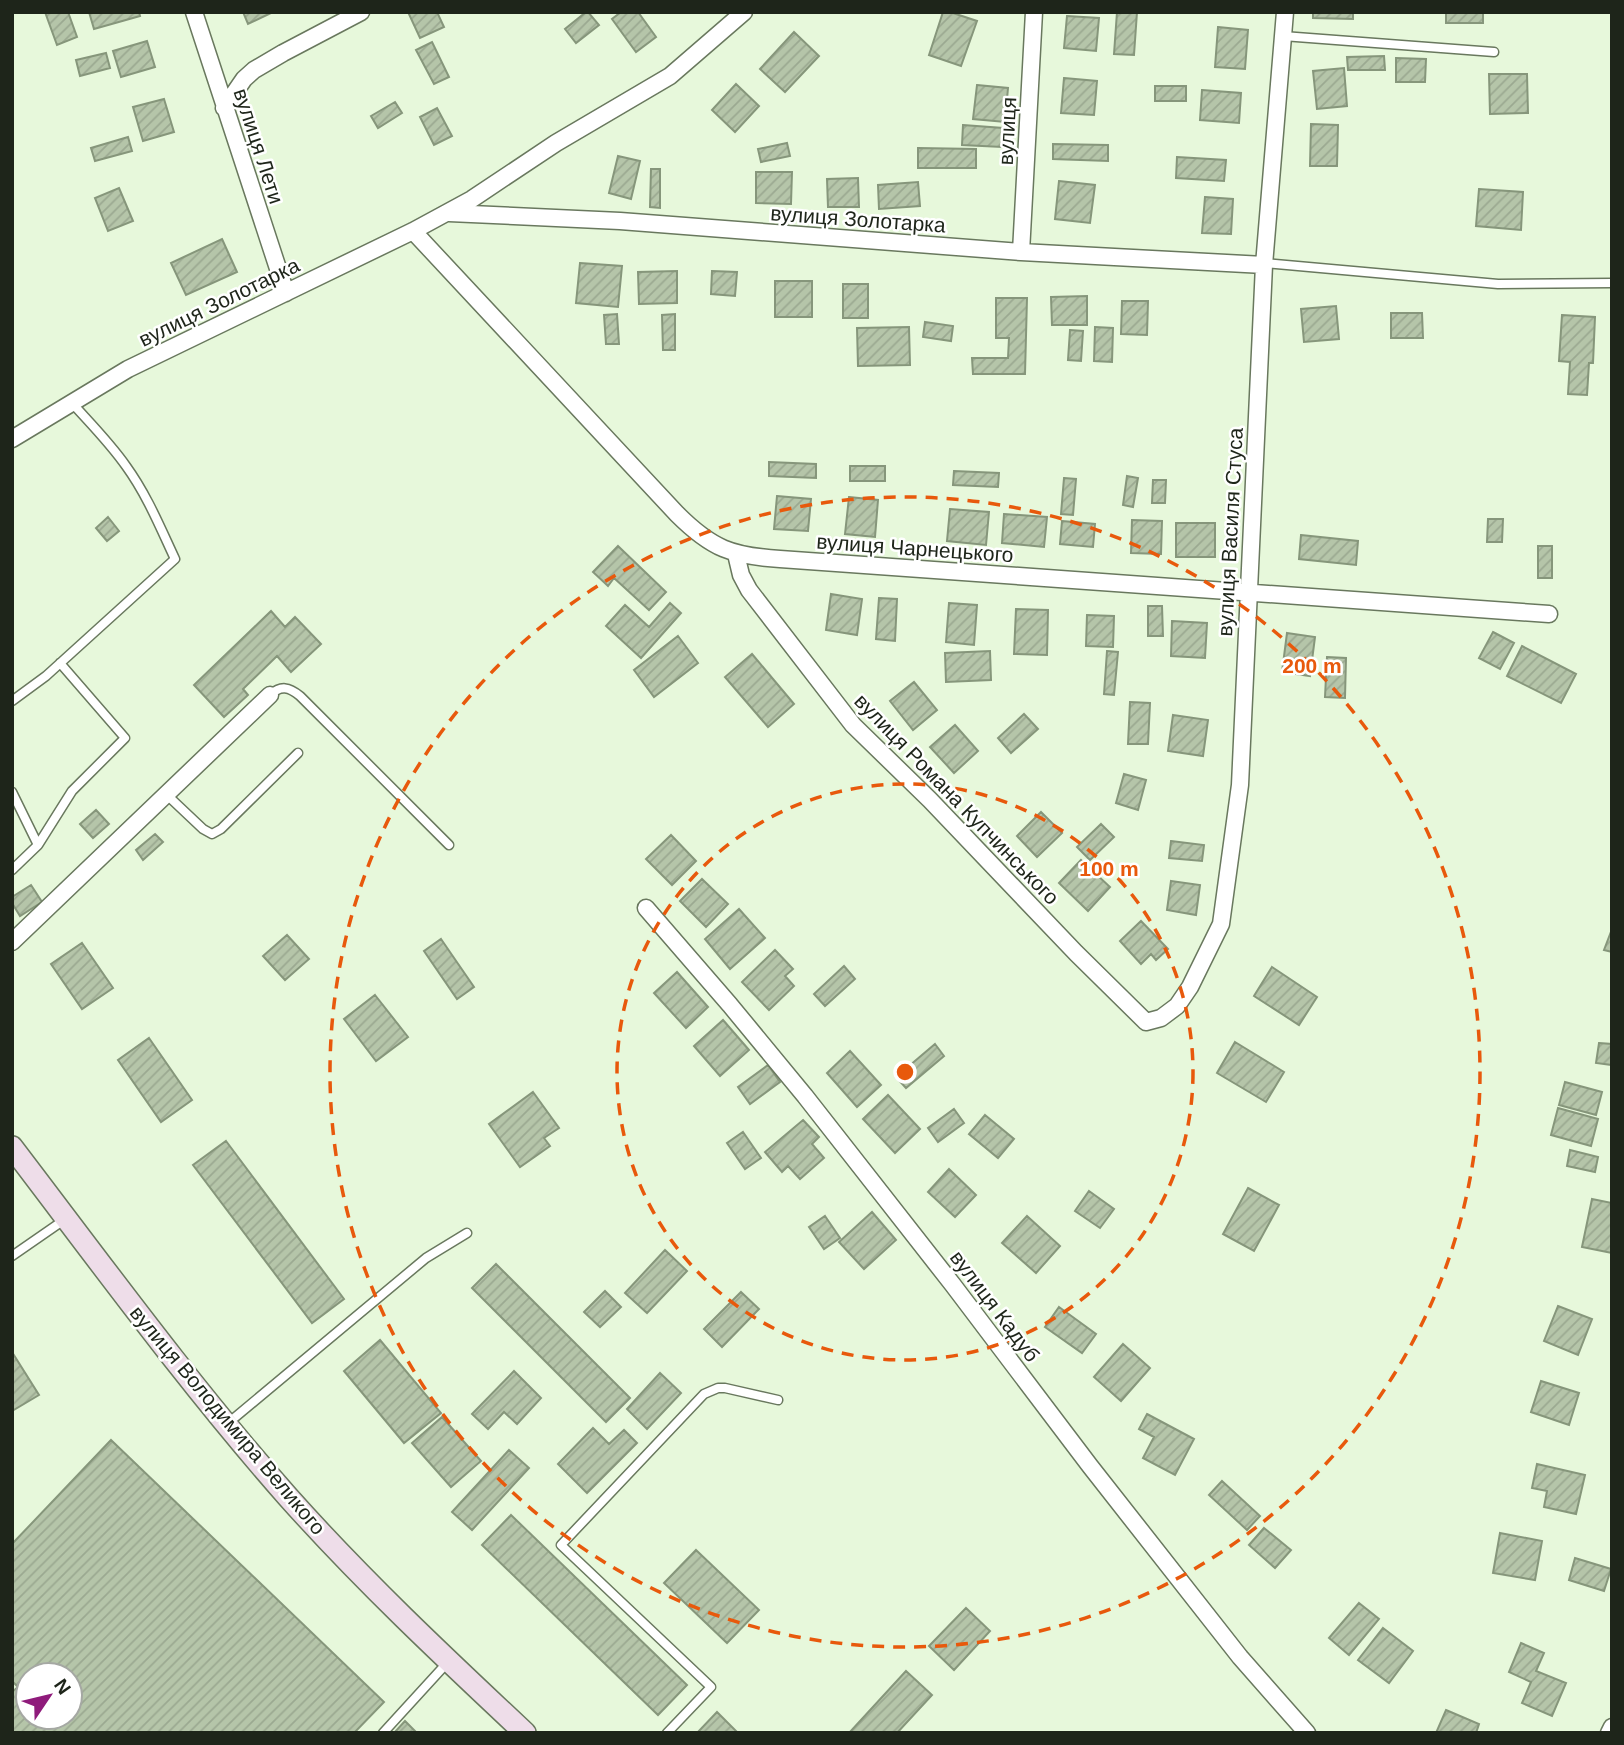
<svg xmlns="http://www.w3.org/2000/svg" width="1624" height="1745" font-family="Arial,sans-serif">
  <defs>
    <pattern id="building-hatch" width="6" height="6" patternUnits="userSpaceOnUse" patternTransform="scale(1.75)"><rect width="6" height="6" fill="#b5c5a9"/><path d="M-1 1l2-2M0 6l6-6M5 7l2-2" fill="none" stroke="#9ba991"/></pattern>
  </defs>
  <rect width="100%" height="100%" fill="#e7f8db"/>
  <path fill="url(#building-hatch)" stroke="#86967b" stroke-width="2" fill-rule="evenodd" d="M45,12h23l9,25 -20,8z
    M89,12h50l1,4 -46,13z
    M243,12h30l-25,12z
    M408,12h29l7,15 -24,11z
    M586,12h2l11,13 -23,18 -11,-14z
    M621,12h17l18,25 -20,15 -24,-33z
    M943,12h7l27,9 -16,45 -32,-11z
    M1117,12h20l-3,43 -20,-1z
    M1313,12h40v7l-40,-1z
    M1446,12h37v11h-37z
    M1067,16l32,2 -3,33 -32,-3z
    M1218,27l30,3 -3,39 -30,-2z
    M794,32l25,24 -34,36 -25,-23z
    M147,41l8,26 -34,10 -8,-26z
    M432,42l17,35 -15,7 -18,-34z
    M106,53l4,15 -30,8 -4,-16z
    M1384,56l1,14h-37l-1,-13z
    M1396,58l30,1 -1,23h-29z
    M1344,68l3,38 -30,3 -4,-38z
    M1489,74h38l1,39 -38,1z
    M1064,78l33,3 -3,34 -33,-2z
    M736,84l23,22 -24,26 -23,-22z
    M977,85l31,3 -3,34 -32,-3z
    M1155,86h31v15h-31z
    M1202,90l39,3 -2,30 -39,-3z
    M164,99l10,33 -31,9 -10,-34z
    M395,102l7,11 -24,15 -7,-12z
    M437,108l15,28 -18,9 -14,-28z
    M1311,124l27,1 -1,41h-27z
    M963,125l40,3 -1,19 -40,-2z
    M128,137l4,14 -37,10 -4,-13z
    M787,143l3,13 -29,6 -3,-13z
    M1053,144l55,1v16l-55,-2z
    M918,148l58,1v19h-58z
    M618,156l22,5 -9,38 -22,-6z
    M1177,157l49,3 -2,21 -48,-3z
    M651,169h9v39l-10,-1z
    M756,172h36l-1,32 -35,-1z
    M858,178l1,29h-31l-1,-28z
    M1059,181l36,4 -5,38 -35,-4z
    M918,182l2,24 -41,3 -1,-24z
    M119,188l14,33 -25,10 -13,-33z
    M1479,189l44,3 -2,38 -45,-4z
    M1205,197l28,2 -2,35 -29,-1z
    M222,239l15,33 -51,23 -15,-32z
    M580,263l42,3 -4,41 -42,-4z
    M677,271v32l-38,1 -1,-32z
    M712,271l25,1 -2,24 -24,-2z
    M775,281h37v36h-37z
    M843,284h25v34h-25z
    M1087,296v29h-35l-1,-28z
    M996,298h31l-2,76h-52l-1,-16h36l1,-20h-13z
    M1122,301h26l-1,34 -26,-1z
    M1336,306l3,33 -35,3 -3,-33z
    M1391,313h31l1,25h-32z
    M617,314l2,30h-13l-2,-29z
    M675,314v36h-12l-1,-35z
    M1562,315l33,2 -2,46h-4l-2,32 -19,-1 2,-32 -11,-1z
    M925,322l28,4 -2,15 -28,-4z
    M909,327l1,38 -52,1 -1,-38z
    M1095,327l18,1 -1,34 -18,-1z
    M1070,330l13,1 -2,30 -13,-1z
    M769,462l47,2v14l-47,-2z
    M850,466h35v15h-35z
    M954,471l45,2 -1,14 -45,-2z
    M1127,476l11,2 -5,29 -10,-2z
    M1064,478l12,1 -3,36 -12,-1z
    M1153,480h13l-1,23h-13z
    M777,496l34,3 -3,32 -34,-2z
    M849,497l29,3 -3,37 -30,-3z
    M950,509l39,3 -3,33 -39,-4z
    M1004,514l43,3 -3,30 -42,-4z
    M108,517l11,14 -12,10 -11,-13z
    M1488,519h15l-1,23h-15z
    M1132,520l30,1 -1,33 -30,-1z
    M1062,521l33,3 -2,23 -33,-3z
    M1176,523h39v34h-39z
    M1301,535l57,6 -2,24 -57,-6z
    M618,546l48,46 -17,18 -35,-32 -6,8 -15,-14z
    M1538,546h14v32h-14z
    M831,594l31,5 -5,36 -31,-5z
    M879,598l18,1 -2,42 -19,-2z
    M670,603l11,10 -40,45 -35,-32 19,-21 24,22z
    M949,603l28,2 -3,40 -28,-3z
    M1148,606h14l1,30h-15z
    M1016,609l32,1 -1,45 -33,-1z
    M271,611l14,16 10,-10 26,27 -30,28 -14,-16 -34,33 5,6 -24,22 -30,-32z
    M1087,615l27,1 -1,31 -27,-1z
    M1172,621l35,2 -2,35 -34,-2z
    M1493,632l21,11 -14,26 -21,-11z
    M1287,633l28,4 -5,39 -28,-4z
    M678,636l20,27 -44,34 -20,-27z
    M1522,646l54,28 -15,29 -54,-27z
    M990,651l1,29 -45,2 -1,-29z
    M1107,651l11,1 -4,43 -10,-1z
    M752,654l42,50 -26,23 -43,-50z
    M1327,657l19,1 -1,40 -20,-1z
    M914,682l23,28 -24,20 -23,-29z
    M1130,702l20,1 -2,41h-20z
    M1024,714l14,15 -27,24 -13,-15z
    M1173,715l35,5 -5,36 -35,-5z
    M955,725l23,26 -24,22 -24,-26z
    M1124,774l22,6 -8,30 -22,-7z
    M96,810l13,14 -16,14 -13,-14z
    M1041,812l21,21 -25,24 -20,-21z
    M1101,824l13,13 -24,23 -13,-13z
    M155,834l8,8 -20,18 -7,-10z
    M671,835l25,26 -24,24 -26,-26z
    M1171,841l33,4 -2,16 -33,-3z
    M1081,860l29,27 -22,24 -29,-28z
    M702,879l26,25 -22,23 -26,-26z
    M1171,881l29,4 -4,30 -29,-5z
    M31,885l11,17 -22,14 -8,-13v-6z
    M739,909l26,29 -35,31 -25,-30z
    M1141,921l27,28 -12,11 -5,-6 -10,10 -21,-23z
    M1612,929v23l-8,-2z
    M287,935l22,24 -24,21 -22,-24z
    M441,939l33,48 -17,12 -33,-48z
    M82,943l31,45 -31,21 -31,-45z
    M775,950l18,19 -8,7 9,10 -25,24 -27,-28z
    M844,966l11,13 -30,27 -11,-12z
    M1272,967l45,30 -18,28 -45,-29z
    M677,972l31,35 -22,21 -32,-35z
    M375,995l33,42 -32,24 -32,-42z
    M723,1020l26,30 -29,26 -26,-30z
    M149,1038l43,62 -31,22 -43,-62z
    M1235,1042l49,30 -18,30 -49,-29z
    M1599,1043l13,1v21l-16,-2z
    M935,1044l9,12 -38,32 -10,-11z
    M850,1051l31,34 -24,22 -30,-34z
    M768,1065l12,17 -30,22 -12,-17z
    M1565,1082l37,10 -6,23 -37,-10z
    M533,1092l26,36 -15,10 6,8 -30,21 -31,-43z
    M888,1095l32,34 -25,24 -32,-34z
    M1558,1108l40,11 -7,27 -40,-11z
    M954,1109l10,14 -26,19 -10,-14z
    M985,1115l29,24 -16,19 -29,-24z
    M803,1120l16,17 -7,7 12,14 -24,21 -12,-13 -6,6 -17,-20z
    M743,1132l18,26 -16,11 -18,-26z
    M226,1141l118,158 -32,24 -119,-158z
    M1570,1150l28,7 -3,15 -28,-6z
    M949,1169l27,26 -21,22 -27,-25z
    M1248,1188l31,17 -25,46 -31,-17z
    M1089,1191l25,18 -14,19 -25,-17z
    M1592,1199l20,4v50l-30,-6z
    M872,1212l24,28 -32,29 -25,-27z
    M825,1216l15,22 -16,11 -15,-22z
    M1027,1216l33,30 -24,27 -34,-30z
    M665,1250l22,21 -40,42 -22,-20z
    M496,1264l134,134 -24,24 -134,-134z
    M605,1291l16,16 -21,20 -16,-15z
    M741,1292l18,17 -37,38 -18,-18z
    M1558,1306l34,13 -14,36 -34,-14z
    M1059,1307l37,27 -14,19 -37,-26z
    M380,1340l61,73 -37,30 -60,-72z
    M1123,1344l27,24 -29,33 -27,-24z
    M12,1352l27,43 -27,16z
    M514,1371l27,27 -24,26 -13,-12 -16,17 -16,-15z
    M660,1373l21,20 -34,36 -20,-20z
    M1541,1381l38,12 -10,32 -38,-13z
    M1147,1414l47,25 -19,36 -32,-17 11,-21 -15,-8z
    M442,1417l39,44 -30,26 -39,-44z
    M593,1428l16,16 15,-14 13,13 -50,50 -29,-29z
    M111,1440l273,262 -30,31h-342v-41l6,-5 -6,-6v-137zM28,1675h42v42h-42z
    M509,1450l20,18 -57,62 -20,-18z
    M1537,1464l48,11 -9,39 -32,-7 3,-16 -15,-3z
    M1222,1481l38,35 -13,14 -38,-35z
    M511,1515l176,170 -29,30 -176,-170z
    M1264,1528l27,22 -16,18 -26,-23z
    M1500,1533l42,8 -7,39 -42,-7z
    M696,1550l63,60 -32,33 -63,-60z
    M1575,1558l36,11 -7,22 -35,-11z
    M1359,1603l20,16 -30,36 -20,-17z
    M966,1608l24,23 -36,39 -25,-24z
    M1383,1628l30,23 -24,32 -31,-23z
    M1521,1643l23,10 -8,18 30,12 -14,33 -30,-13 9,-21 -22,-10z
    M906,1671l26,24 -35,38h-48z
    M1446,1710l33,14 -3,9h-40z
    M717,1712l21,21h-41z
    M405,1721l12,12h-23z"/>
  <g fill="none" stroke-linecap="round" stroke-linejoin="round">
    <defs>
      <path id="lane" d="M1283,36l211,16
        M1264,263l234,21 114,-1
        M270,695c11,-10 19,-8 30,1l149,149
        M12,701l34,-25 129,-117c-15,-32 -28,-64 -49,-93 -16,-23 -36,-43 -54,-63
        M12,792l26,53 -26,25
        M167,795l36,34 9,5 9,-5 77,-76
        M38,845l34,-54 53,-53 -65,-75
        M12,1256l52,-36
        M227,1424l199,-166 41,-25
        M383,1733l64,-70
        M667,1733l44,-46 -150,-142 143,-151 14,-6h7l53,12"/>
      <path id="street" d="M194,12l92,281
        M224,108l20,-29 10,-9 29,-17 78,-41
        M449,213l171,8 401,31 243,13
        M413,231l264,283c35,35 55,42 103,45l769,55
        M1021,252l13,-240
        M12,439l116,-70 285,-138 59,-32 84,-56 114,-67 74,-64
        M736,554l5,21 8,15 104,135 77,75 146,153 70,69 15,-4 16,-12 13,-19 31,-63 19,-139 24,-520 21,-253
        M646,908l84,97 75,91 148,189 137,181 150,191 67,76
        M12,942l258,-247
        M1609,1733l3,-6"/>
      <path id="secondary" d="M12,1147c90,118 178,239 276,350 74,83 156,160 237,236"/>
    </defs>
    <use href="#lane" stroke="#69785e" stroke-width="11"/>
    <use href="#street" stroke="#69785e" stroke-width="19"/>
    <use href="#secondary" stroke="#69785e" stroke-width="24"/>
    <use href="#lane" stroke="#fff" stroke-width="8"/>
    <use href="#street" stroke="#fff" stroke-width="16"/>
    <use href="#secondary" stroke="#eedde9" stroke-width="21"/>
  </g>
  <g fill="none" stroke="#e8590c" stroke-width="3.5" stroke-dasharray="12 9">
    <circle cx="905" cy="1072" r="288"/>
    <circle cx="905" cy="1072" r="575"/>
  </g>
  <g text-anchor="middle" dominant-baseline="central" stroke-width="5" stroke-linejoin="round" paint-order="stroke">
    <g font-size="21" fill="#1e251a" stroke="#fff">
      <text transform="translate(1007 131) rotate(-87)">вулиця</text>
      <text transform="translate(259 146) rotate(72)">вулиця Лети</text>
      <text transform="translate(858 219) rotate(4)">вулиця Золотарка</text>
      <text transform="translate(219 302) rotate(-26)">вулиця Золотарка</text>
      <text transform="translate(1230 532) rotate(-87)">вулиця Василя Стуса</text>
      <text transform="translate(915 548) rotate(4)">вулиця Чарнецького</text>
      <text transform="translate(957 799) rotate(46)">вулиця Романа Купчинського</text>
      <text transform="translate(995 1306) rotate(53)">вулиця Кадуб</text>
      <text transform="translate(228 1420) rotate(50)">вулиця Володимира Великого</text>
    </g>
  </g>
  <circle cx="905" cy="1072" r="10" fill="#e8590c" stroke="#fff" stroke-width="3.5"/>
  <g font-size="21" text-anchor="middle" font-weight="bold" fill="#e8590c" stroke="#fff" stroke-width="5" stroke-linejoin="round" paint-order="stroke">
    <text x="1312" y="673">200 m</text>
    <text x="1109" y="876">100 m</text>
  </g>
  <rect width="1624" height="1745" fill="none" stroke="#1e251a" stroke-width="28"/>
  <g transform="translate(49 1696) rotate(55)"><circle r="33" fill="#ffffff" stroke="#a5a8a3" stroke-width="2"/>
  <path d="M0-5L12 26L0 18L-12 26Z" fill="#8f1b7b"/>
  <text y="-10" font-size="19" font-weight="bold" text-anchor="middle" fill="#1e251a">N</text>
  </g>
</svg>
